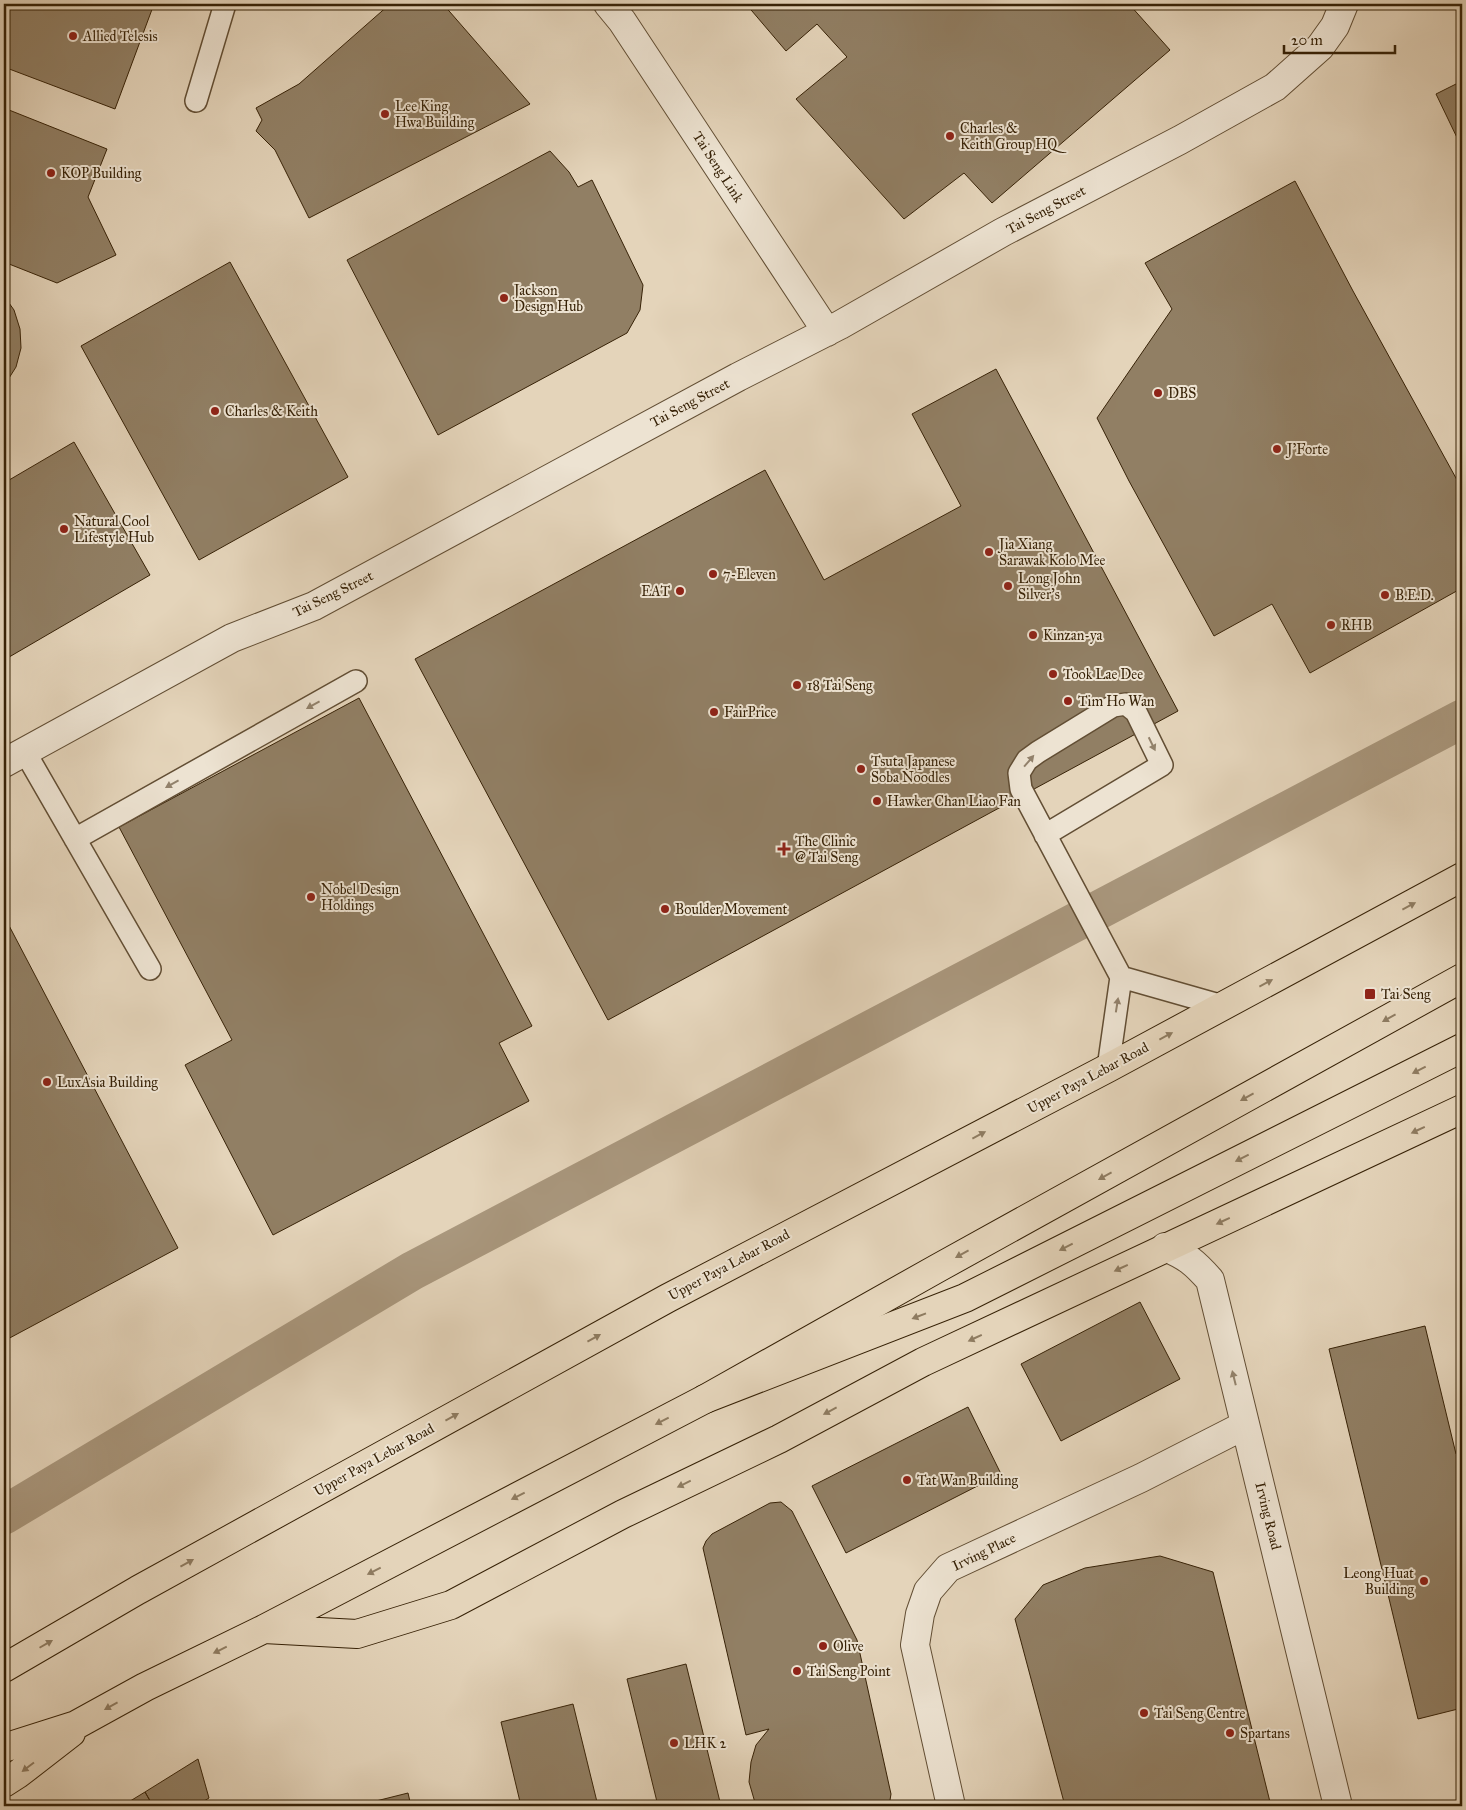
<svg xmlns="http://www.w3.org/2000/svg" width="1466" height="1810" font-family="'IM FELL Great Primer',serif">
  <rect width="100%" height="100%" fill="#e4d4ba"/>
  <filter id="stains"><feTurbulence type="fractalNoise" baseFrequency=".004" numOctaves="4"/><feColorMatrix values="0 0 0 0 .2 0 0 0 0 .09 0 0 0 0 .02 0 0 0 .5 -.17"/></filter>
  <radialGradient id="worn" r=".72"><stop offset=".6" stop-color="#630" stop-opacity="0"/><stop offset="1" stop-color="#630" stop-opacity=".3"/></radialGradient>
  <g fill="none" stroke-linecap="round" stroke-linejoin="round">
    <path stroke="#a9977d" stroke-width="39" d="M4,1515l408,-244 1050,-552"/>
  </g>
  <path fill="#917f64" stroke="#372207" d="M4,4h150l-39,105 -111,-42z
    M390,4h53l87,100 -221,114 -34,-68 -19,-19 6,-11 -6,-12 43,-24z
    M746,4h383l41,46 -178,153 -28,-30 -60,46 -108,-120 51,-42 -30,-33 -31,27z
    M1462,81v67l-26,-54z
    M4,108l103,41 -19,48 28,58 -59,28 -53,-21z
    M550,151l19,21 9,15 14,-7 51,105 -3,25 -13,23 -189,102 -91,-175z
    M1295,181l58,110 109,198v99l-152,85 -38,-69 -58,32 -85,-155 -32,-63 75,-109 -27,-46z
    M230,262l118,215 -149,83 -118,-214z
    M4,296l10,14 6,19 1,19 -5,19 -12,19z
    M996,369l182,342 -570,309 -193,-361 350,-189 59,110 137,-74 -49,-92z
    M74,442l76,133 -146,85v-177z
    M359,698l173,328 -33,17 30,58 -256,134 -88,-170 47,-25 -113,-213z
    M4,916l174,332 -174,93z
    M1140,1302l40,77 -119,62 -40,-77z
    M1425,1326l31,128 6,-2v256l-44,11 -89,-370z
    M968,1407l33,67 -155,79 -34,-67z
    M781,1502l11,9 65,129 34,154 -2,12h-133l-7,-24 2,-20 5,-17 13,-16 -23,6 -43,-187 3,-7 6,-7 58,-31z
    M1160,1556l53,16 58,234h-206l-50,-187 28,-34 42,-17z
    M686,1664l35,142h-63l-31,-127z
    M573,1704l25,102h-77l-20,-84z
    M198,1759l11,39 -13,8h-43l-8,-14z
    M145,1792l8,14h-31z
    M408,1793l3,13h-55z"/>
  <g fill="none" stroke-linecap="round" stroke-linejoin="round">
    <defs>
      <path id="service" d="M196,101l29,-97
        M25,752l125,217
        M1045,835l117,-70 -26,-53 -10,-8 -13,2 -75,46 -11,8 -8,13 2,16 100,188 -13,91
        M75,839l281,-158
        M1121,977l102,29"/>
      <path id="minor" d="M608,4l14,17 205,311
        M4,763l228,-125 82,-32 424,-229 102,-52 163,-93 177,-92 95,-53 45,-40 15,-21 9,-22
        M1165,1247c22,9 30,16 45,33l128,526
        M951,1806l-36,-161 5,-31 8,-23 20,-23 193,-90 104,-53"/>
      <path id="primary" d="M264,1629l93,5 94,-29 172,-91 156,-75 144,-77 539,-253
        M4,1668l134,-78 530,-292 440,-230 354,-191
        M4,1748l72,-23 69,-38 119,-58 441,-230 233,-131 524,-290
        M4,1783l14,-9 53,-41"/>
      <path id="motorway" d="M705,1399l260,-101 497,-250"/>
    </defs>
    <use href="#service" stroke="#624e34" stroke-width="24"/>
    <use href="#minor" stroke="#624e34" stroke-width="30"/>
    <use href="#primary" stroke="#372207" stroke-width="30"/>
    <use href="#motorway" stroke="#372207" stroke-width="30"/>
    <use href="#service" stroke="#ede3d2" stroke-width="21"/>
    <use href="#minor" stroke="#ede3d2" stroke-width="28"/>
    <use href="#primary" stroke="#e4d4ba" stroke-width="28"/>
    <use href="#motorway" stroke="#e4d4ba" stroke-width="28"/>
  </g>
  <defs><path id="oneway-solid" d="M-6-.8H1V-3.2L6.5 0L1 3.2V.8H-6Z" transform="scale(1.25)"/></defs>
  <g fill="#92826c">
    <use href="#oneway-solid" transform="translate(313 705) rotate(151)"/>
    <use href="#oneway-solid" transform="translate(1152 744) rotate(64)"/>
    <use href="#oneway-solid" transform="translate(1029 761) rotate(-49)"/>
    <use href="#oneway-solid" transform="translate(172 784) rotate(151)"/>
    <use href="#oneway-solid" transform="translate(1117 1005) rotate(-81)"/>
    <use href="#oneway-solid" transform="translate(1234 1378) rotate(-104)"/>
  </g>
  <g fill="#8e7b60">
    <use href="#oneway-solid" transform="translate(1409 906) rotate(-28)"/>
    <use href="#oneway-solid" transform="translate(1266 983) rotate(-28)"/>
    <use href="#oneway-solid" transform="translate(1389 1018) rotate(151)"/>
    <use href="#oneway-solid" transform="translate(1166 1036) rotate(-28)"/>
    <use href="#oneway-solid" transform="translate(1419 1070) rotate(153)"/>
    <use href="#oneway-solid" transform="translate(1247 1097) rotate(151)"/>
    <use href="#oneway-solid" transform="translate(1418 1130) rotate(155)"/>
    <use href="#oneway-solid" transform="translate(979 1135) rotate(-28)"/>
    <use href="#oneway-solid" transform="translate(1242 1158) rotate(153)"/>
    <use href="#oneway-solid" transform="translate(1105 1176) rotate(151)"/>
    <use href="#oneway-solid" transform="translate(1223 1221) rotate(155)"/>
    <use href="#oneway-solid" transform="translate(1066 1247) rotate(153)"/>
    <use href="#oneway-solid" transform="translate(962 1254) rotate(151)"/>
    <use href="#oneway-solid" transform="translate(1121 1268) rotate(155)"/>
    <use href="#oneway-solid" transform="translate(919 1316) rotate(159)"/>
    <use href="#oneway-solid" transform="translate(594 1338) rotate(-29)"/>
    <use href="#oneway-solid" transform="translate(975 1338) rotate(155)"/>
    <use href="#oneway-solid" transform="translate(830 1411) rotate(152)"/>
    <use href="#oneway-solid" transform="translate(452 1417) rotate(-29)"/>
    <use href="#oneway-solid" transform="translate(662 1421) rotate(153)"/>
    <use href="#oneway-solid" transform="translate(684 1484) rotate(154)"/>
    <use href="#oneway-solid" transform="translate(518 1496) rotate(153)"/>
    <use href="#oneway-solid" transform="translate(187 1563) rotate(-29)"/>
    <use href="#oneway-solid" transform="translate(374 1571) rotate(153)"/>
    <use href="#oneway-solid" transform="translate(46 1644) rotate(-30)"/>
    <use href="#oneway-solid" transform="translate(220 1650) rotate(154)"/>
    <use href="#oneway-solid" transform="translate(111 1706) rotate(151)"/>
    <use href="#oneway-solid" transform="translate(28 1767) rotate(143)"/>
  </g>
  <g fill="#8f2418" stroke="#ede3d2" stroke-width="2">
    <circle cx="73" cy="36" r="5"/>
    <circle cx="385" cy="114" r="5"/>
    <circle cx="950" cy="136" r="5"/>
    <circle cx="51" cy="173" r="5"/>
    <circle cx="504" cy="298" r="5"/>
    <circle cx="1158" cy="393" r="5"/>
    <circle cx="215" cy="411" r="5"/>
    <circle cx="1277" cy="449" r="5"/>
    <circle cx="64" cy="529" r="5"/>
    <circle cx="989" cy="552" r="5"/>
    <circle cx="713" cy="574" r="5"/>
    <circle cx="1008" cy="586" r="5"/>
    <circle cx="680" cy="591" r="5"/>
    <circle cx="1385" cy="595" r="5"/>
    <circle cx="1331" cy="625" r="5"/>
    <circle cx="1033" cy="635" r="5"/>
    <circle cx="1053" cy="674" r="5"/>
    <circle cx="797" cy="685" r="5"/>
    <circle cx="1068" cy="701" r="5"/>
    <circle cx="714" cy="712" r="5"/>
    <circle cx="861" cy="769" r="5"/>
    <circle cx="877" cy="801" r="5"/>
    <path d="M781.5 841.5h5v5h5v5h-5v5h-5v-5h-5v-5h5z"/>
    <circle cx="311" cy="897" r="5"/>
    <circle cx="665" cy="909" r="5"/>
    <rect x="1364" y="988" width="12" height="12" rx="2.5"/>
    <circle cx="47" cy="1082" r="5"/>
    <circle cx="907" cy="1480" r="5"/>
    <circle cx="1424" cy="1581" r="5"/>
    <circle cx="823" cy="1646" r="5"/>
    <circle cx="797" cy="1671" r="5"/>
    <circle cx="1144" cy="1713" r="5"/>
    <circle cx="1230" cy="1733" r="5"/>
    <circle cx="674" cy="1743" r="5"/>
  </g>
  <g text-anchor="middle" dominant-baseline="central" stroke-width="4" stroke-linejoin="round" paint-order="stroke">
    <g font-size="14" fill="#372207" stroke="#ede3d2" text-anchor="start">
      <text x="83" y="36">Allied Telesis</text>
      <text x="395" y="106">Lee King<tspan x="395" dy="16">Hwa Building</tspan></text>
      <text x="960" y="128">Charles &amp;<tspan x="960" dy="16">Keith Group HQ</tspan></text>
      <text x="61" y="173">KOP Building</text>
      <text x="514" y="290">Jackson<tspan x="514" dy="16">Design Hub</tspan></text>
      <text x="1168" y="393">DBS</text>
      <text x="225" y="411">Charles &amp; Keith</text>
      <text x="1287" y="449">J'Forte</text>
      <text x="74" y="521">Natural Cool<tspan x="74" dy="16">Lifestyle Hub</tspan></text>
      <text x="999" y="544">Jia Xiang<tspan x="999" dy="16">Sarawak Kolo Mee</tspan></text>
      <text x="723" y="574">7-Eleven</text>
      <text x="1018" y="578">Long John<tspan x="1018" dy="16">Silver's</tspan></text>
      <text x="670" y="591" text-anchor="end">EAT</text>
      <text x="1395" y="595">B.E.D.</text>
      <text x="1341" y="625">RHB</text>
      <text x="1043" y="635">Kinzan-ya</text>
      <text x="1063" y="674">Took Lae Dee</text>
      <text x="807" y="685">18 Tai Seng</text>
      <text x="1078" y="701">Tim Ho Wan</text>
      <text x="724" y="712">FairPrice</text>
      <text x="871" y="761">Tsuta Japanese<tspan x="871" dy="16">Soba Noodles</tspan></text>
      <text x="887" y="801">Hawker Chan Liao Fan</text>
      <text x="795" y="841">The Clinic<tspan x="795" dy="16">@ Tai Seng</tspan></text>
      <text x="321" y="889">Nobel Design<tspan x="321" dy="16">Holdings</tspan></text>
      <text x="675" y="909">Boulder Movement</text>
      <text x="1381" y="994">Tai Seng</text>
      <text x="57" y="1082">LuxAsia Building</text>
      <text x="917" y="1480">Tat Wan Building</text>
      <text x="1414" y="1573" text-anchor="end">Leong Huat<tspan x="1414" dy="16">Building</tspan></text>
      <text x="833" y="1646">Olive</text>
      <text x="807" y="1671">Tai Seng Point</text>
      <text x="1154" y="1713">Tai Seng Centre</text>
      <text x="1240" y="1733">Spartans</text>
      <text x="684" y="1743">LHK 2</text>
    </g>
    <g font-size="14" fill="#372207" stroke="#ede3d2">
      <text transform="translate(718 167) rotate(57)">Tai Seng Link</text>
      <text transform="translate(1046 210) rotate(-28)">Tai Seng Street</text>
      <text transform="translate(690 403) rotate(-28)">Tai Seng Street</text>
      <text transform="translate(333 594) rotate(-26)">Tai Seng Street</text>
      <text transform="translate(1088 1078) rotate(-28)">Upper Paya Lebar Road</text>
      <text transform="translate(729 1265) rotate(-28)">Upper Paya Lebar Road</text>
      <text transform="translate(374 1460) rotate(-29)">Upper Paya Lebar Road</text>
      <text transform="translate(1268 1516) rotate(76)">Irving Road</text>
      <text transform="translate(984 1552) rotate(-26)">Irving Place</text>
    </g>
  </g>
  <rect width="1466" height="1810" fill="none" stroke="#e4d4ba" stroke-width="20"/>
  <rect x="5" y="5" width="1456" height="1800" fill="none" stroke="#372207" stroke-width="2.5"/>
  <rect x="10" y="10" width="1446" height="1790" fill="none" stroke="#372207"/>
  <path d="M1284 45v8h111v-8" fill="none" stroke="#372207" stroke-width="2.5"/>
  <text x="1291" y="45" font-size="15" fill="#372207" stroke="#ede3d2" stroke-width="4" paint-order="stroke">20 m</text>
  <rect width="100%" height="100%" filter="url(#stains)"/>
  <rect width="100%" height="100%" fill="url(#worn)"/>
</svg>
